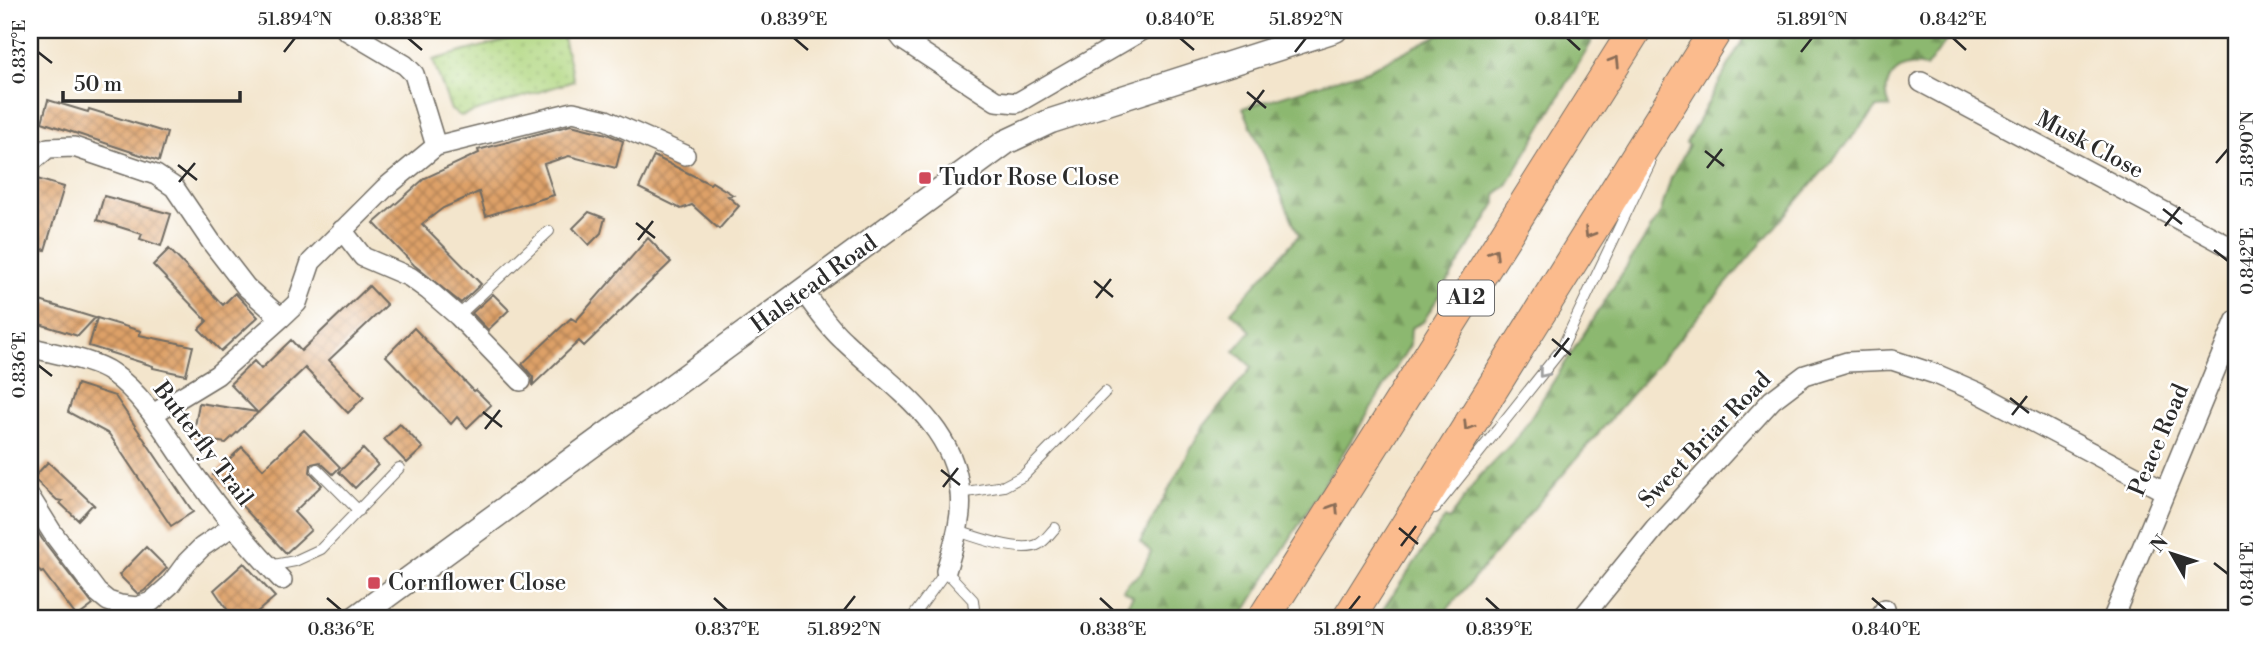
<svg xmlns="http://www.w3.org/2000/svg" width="2266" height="648" font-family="'Libre Bodoni',serif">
  <defs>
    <pattern id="forest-firs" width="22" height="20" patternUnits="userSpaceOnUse" patternTransform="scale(1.75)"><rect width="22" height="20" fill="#8cb86f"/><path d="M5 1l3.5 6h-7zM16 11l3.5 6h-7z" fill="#73965b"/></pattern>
    <pattern id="park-dots" width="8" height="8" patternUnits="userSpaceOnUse" patternTransform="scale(1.75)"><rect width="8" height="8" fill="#b1d781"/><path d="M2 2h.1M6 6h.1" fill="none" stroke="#98b970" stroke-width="1.8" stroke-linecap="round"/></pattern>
    <pattern id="building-cross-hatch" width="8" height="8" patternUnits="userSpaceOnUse" patternTransform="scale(1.75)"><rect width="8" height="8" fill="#dea168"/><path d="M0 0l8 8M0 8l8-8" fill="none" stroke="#b48356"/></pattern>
  </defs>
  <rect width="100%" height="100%" fill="#fff"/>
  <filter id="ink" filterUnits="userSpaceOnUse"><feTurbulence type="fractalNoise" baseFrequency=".0143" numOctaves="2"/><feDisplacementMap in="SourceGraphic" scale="14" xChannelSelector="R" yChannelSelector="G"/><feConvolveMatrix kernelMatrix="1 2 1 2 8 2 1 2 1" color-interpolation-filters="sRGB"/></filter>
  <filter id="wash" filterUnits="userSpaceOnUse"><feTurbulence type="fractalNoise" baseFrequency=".00686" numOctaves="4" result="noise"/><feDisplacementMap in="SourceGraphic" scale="28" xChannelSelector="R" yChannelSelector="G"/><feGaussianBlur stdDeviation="1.57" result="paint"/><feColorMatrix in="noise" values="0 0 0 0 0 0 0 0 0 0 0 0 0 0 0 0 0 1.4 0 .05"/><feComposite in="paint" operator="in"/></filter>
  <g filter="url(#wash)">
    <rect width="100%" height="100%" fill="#f3e5cc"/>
    <path fill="url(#forest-firs)" stroke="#5c724d" stroke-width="2" d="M1448,30h144l-1,13 -85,144c-9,4 -11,7 -10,16l-73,119 -12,6 -1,17 -169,273h-123l15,-22 -10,-6 6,-8 12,-9 10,-21 -11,-10 63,-115 49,-60 -18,-16 17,-20 -20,-19 68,-77 -56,-127 125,-38z
      M1748,30h206l-28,38c-26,-10 -48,13 -36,39l-13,1 -437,510h-63l68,-100 4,2 29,-42 40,-41 142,-223 11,-36 18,-33 -3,-2z"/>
    <path fill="url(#park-dots)" stroke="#6e8156" stroke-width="2" d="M543,30h18l13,51 -113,35 -10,-6 -18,-50z"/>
    <g id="blocks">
      <path fill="url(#building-cross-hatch)" d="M48,100l40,12 1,-3 78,24 -8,28 -117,-39z
        M571,125l36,9 16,7 -7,27 -47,-12 -25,8 10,31 -68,21 -7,-24 -36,16 -21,16 59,60 -20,19 -47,-38 -40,-42 51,-45 54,-25 -1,-3z
        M654,156l56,28 2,-2 21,13 -5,1 11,10 -20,23 -27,-24 -11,4 -42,-21z
        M37,179l27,8 -19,63 -15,-4v-40z
        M104,196l67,18 -10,32 -21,-7 2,-5 -45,-14z
        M589,212l16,6 -4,15 -12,12 -16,-17z
        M648,238l23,24 -87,84 -5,-5 -46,44v-8l-11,-13 49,-46 5,3z
        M169,249l54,56 12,-12 23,24 -37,34 -22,-22 8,-8 -54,-56z
        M369,286l18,19 -58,55 35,37 -16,16 -43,-45 -79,75 -33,-5 6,-35 58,9 -27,-28 24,-23 7,8 30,-29 10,11z
        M493,294l16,16 -21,20 -16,-17z
        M30,298l65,20 -17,18 -48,-15z
        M97,318l44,13 -2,4 54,11 -7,29 -33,-7v-2l-64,-20z
        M414,328l60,63 2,-1 15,15 -24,23 -10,-11 -6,7 -65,-68z
        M77,384l38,12 78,116 -22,14 -62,-92 -41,-22z
        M400,424l23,24 -16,15 -23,-24z
        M304,430l36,37 -7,7 -13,-12 -9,2 -1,8 12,13 -28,27 17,18 -25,23 -73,-78 29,-28 21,22z
        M363,449l15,16 -23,23 -16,-16z
        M48,462l47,44 -3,-1 -14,15 -18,-17 2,-2 -5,-1 -24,-22z
        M30,520l12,19 51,66 -16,12 -34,-45 -2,1 -11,-15z
        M146,547l21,21 -23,23 -6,3 -19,-19z
        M244,563l31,34 -25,21h-17l-19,-28z"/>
    </g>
  </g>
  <g filter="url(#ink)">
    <use href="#blocks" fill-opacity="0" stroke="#716c63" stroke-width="2"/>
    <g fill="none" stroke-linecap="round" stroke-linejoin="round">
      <defs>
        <path id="service" d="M458,316l91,-85
          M317,469l42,42
          M960,493l44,-7 19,-10 82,-84
          M1435,508l126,-158 89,-187
          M958,531c17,6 64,23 81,13 6,-3 11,-11 16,-16
          M269,566l26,-5 26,-12 78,-81
          M912,618l34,-47 27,29 2,18"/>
        <path id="minor" d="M346,30l59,35 9,9 22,72
          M895,30l8,10 93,61 21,2 126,-73
          M1921,82l315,168
          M30,163l18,-15 26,-1 82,28 18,12 38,56 34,44 35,31
          M342,230l21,27 47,20 18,13 30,26 63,65
          M803,291c13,17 25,36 41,50 46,44 110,82 116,152 3,27 -7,53 -14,78
          M30,347c23,7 62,12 82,26 38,27 59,72 87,108 25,35 53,68 83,99
          M153,414l64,-39 64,-57 16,-15 14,-41 74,-74 51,-42 137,-34 33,8 79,35
          M30,497l22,35 45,60 11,9 12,4 17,2 14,-5 19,-17 17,-23 15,-15 31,-21
          M1582,618l73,-90 117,-128 33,-25 42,-13 45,-2 46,15 39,17 187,99
          M1879,618l6,-9
          M2113,618l123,-298"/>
        <path id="tertiary" d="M356,618l650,-476 45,-21 284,-91"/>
        <path id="trunk" d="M1264,618l371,-588
          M1349,618l367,-588"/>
      </defs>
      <use href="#service" stroke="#716c63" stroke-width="12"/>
      <use href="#minor" stroke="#716c63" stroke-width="22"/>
      <use href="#tertiary" stroke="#716c63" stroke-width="27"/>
      <use href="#trunk" stroke="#716c63" stroke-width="34"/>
      <use href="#service" stroke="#fff" stroke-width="10"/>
      <use href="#minor" stroke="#fff" stroke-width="19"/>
      <use href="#tertiary" stroke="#fff" stroke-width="24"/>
      <use href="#trunk" stroke="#fbbb8d" stroke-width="32"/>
    </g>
    <defs><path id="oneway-chevron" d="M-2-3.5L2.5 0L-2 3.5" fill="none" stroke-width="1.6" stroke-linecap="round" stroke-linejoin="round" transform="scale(1.75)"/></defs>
    <g stroke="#896c57">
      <use href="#oneway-chevron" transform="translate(1615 61) rotate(-58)"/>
      <use href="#oneway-chevron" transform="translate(1589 233) rotate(122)"/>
      <use href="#oneway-chevron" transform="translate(1494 253) rotate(-58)"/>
      <use href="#oneway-chevron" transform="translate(1468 426) rotate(122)"/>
      <use href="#oneway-chevron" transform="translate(1334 508) rotate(-58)"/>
    </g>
    <use stroke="#a0a0a0" href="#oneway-chevron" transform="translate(1543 373) rotate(129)"/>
  </g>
  <path fill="none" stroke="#2b2b2b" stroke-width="2.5" d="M408,38l14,12M794,38l14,12M1180,38l14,12M1567,38l13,12M1953,38l13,12M38,52l14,11M284,52l11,-14M1295,52l11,-14M1801,52l11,-14M1247,92l19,16M1249,110l15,-20M1705,151l19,15M2216,163l12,-14M178,165l19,15M1707,168l15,-19M179,182l16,-19M2163,209l19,15M636,223l19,15M2165,226l15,-19M638,240l15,-19M2214,250l14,11M1094,281l19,16M1096,298l15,-19M1552,339l19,16M1554,357l15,-19M38,365l14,11M2010,398l19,15M483,412l19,15M2012,415l15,-19M485,429l15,-19M941,470l19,15M943,487l15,-19M1399,528l19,16M1401,546l15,-20M2214,563l14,11M327,598l14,12M714,598l13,12M1100,598l13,12M1486,598l13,12M1872,598l14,12M844,610l11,-14M1349,610l11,-14"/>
  <g fill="#d1495b" stroke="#fff" stroke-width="2.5">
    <rect x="918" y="171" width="14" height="14" rx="3.5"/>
    <rect x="367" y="576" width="14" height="14" rx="3.5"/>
  </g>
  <g text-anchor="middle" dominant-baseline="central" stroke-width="5" stroke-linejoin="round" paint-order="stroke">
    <rect fill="#fff" stroke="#6b6b6b" stroke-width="2" x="1438" y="280.5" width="56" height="35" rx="5"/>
    <g font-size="21" font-weight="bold" fill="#2b2b2b">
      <text x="1466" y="298">A12</text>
    </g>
    <g font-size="23" fill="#2b2b2b" stroke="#fff">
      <text transform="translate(2090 145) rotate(28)">Musk Close</text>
      <text transform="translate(814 284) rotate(-36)">Halstead Road</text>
      <text transform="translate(1705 440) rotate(-46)">Sweet Briar Road</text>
      <text transform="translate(2159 440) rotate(-67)">Peace Road</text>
      <text transform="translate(203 444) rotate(53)">Butterfly Trail</text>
    </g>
    <g font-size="23" fill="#2b2b2b" stroke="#fff" text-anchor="start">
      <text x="939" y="178">Tudor Rose Close</text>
      <text x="388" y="583">Cornflower Close</text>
    </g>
  </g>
  <rect width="2266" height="648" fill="none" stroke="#fff" stroke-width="77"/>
  <g transform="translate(2172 554) rotate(309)" stroke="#ffffff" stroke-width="5" paint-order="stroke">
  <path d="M0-5L12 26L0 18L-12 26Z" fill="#2b2b2b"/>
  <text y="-10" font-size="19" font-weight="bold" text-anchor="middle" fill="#2b2b2b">N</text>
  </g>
  <path d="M63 91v10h177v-10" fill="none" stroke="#2b2b2b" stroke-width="3.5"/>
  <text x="74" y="91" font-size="21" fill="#2b2b2b" stroke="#ffffff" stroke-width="5" paint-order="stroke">50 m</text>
  <rect x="38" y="38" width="2190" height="572" fill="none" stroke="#2b2b2b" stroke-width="2.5"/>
  <g font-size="18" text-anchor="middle" fill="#2b2b2b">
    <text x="295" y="25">51.894°N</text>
    <text x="408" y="25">0.838°E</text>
    <text x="794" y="25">0.839°E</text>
    <text x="1180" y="25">0.840°E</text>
    <text x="1306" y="25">51.892°N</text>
    <text x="1567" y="25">0.841°E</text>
    <text x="1812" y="25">51.891°N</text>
    <text x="1953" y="25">0.842°E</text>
    <text transform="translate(19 52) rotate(-90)" y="6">0.837°E</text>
    <text transform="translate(2247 149) rotate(-90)" y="6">51.890°N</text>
    <text transform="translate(2247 261) rotate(-90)" y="6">0.842°E</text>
    <text transform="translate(19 365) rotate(-90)" y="6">0.836°E</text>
    <text transform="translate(2247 574) rotate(-90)" y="6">0.841°E</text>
    <text x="341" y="635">0.836°E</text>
    <text x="727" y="635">0.837°E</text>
    <text x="844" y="635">51.892°N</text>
    <text x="1113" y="635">0.838°E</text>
    <text x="1349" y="635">51.891°N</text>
    <text x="1499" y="635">0.839°E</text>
    <text x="1886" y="635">0.840°E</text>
  </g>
</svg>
